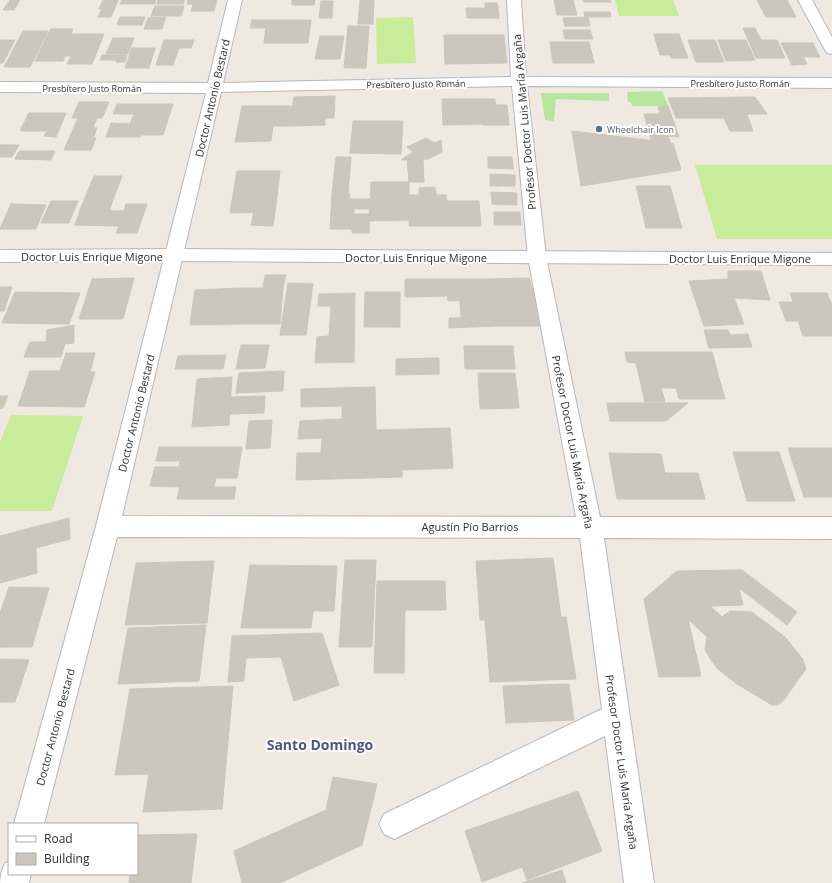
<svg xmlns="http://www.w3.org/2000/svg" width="832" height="883" font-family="'Open Sans',sans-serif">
  <rect width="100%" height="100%" fill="#efe9e1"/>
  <path fill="#b6e59e" d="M662,91l6,15h-36l-1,-4h-3l-1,-10z
    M541,93h68v8l-53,-2 -2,22 -9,-1z"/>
  <path fill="#c9ec9a" d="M615,0h58l6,16h-60z
    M413,17l3,46 -39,1 -1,-46z
    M695,165h137v74h-115z
    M11,415l72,1 -31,95h-52v-69z"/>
  <path fill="#cbc7bf" stroke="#cbc5ba" d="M10,0h10l-6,10h-11z
    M103,0h15l-7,17h-13l4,-8h-3z
    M122,0h34l-1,4h-35z
    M158,0h27l-2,4h-26z
    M188,0h29l-3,11h-23l2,-7h-6z
    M292,0h23l-1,5h-22z
    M360,0h14l-1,24h-15z
    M554,0h19l4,15h-20z
    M583,0h27l1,2h-27z
    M757,0h30l9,17h-30z
    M321,1h12l-1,17h-13z
    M485,3h12l1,5h-13z
    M155,6h29l-3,10h-30z
    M466,8h32l1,10h-32z
    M584,12h26l1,5h-26z
    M120,17h25l-3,8h-25z
    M166,17l-4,12h-18l4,-11z
    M588,17l2,9h-25l-2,-8z
    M252,20h59l-3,23h-44l2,-15h-16z
    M348,26h21l-3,42h-22z
    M743,28h12l6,12h16l8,18h-29z
    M51,29h22l-2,5h-23z
    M563,30h27l3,9h-28z
    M23,31h25l-18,36h-26z
    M48,34h56l-12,30h-25l4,-8h-6l-2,5h-28z
    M654,34h25l9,24h-17l-1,-3h-10z
    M444,35h60l3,28 -62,1z
    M320,36h24l-4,23h-25z
    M113,38h21l-6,16h-22z
    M0,40h15l-12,23h-3z
    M164,40h30l-3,8h-12l-6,17h-17z
    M688,40h27l9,22h-28z
    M718,40h28l9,20 -29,1z
    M550,42h39l5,21h-41z
    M781,43h32l7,14h-17l4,7 -15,1z
    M132,48h23l-6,20h-24z
    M102,55h25l-2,7h-9l1,-2h-17z
    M335,96l-1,22h-9v7l-35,1 4,-29z
    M755,97l12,17h-20l6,17h-23l-6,-13h-48l-8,-20z
    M442,99h53l1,6h11l2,20h-27v-1l-39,1z
    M79,102h30l-7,16h-5l-4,10h4l-4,10h3l-5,12h-27l14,-32h-6z
    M117,104h56l-10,31h-22l-1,2h-34l5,-14 19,1 4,-10h-21z
    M242,106h51l-3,20h-17l-2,15 -36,1z
    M668,106l11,31 -11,-1 2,6 -19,-2 -7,-26h16l-2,-7z
    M29,113h37l-10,24 -12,-1 3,-5h-27z
    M353,121h50l-2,33 -51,-1z
    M572,131l101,12 8,27 -100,16z
    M426,138l8,5 7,-3 1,12 -14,7 -27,1 12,-8 -6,-5z
    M0,145h19l-7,12h-12z
    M19,151h36l-4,9 -36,-1z
    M336,157h15l-3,37h-16z
    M488,157h24l1,12 -25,-1z
    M407,159h16l1,23h-15z
    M237,171h43l-5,41 -45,1z
    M490,174l25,1v11h-25z
    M94,176h28l-13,35 -29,-1z
    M371,182h38v38l-40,1z
    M636,186h34l12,42h-36z
    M435,187l1,8h-17v-7z
    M491,192l26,1v12l-25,-1z
    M332,194h18l-1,5h21v10h-16v5h16l-1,19h-17v-4h-22z
    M409,195h37l1,31h-38z
    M51,201h27l-9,22h-28z
    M446,201h33l2,25h-34z
    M11,204l35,1 -10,24h-36z
    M126,204h21l-10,29h-21l3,-7 -44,-1 5,-15 44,1z
    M254,212h21l-2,14 -22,-1z
    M494,212h26l1,13h-27z
    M728,271h33l9,29 -35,-2 -7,-19z
    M265,275h21l-3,13 -20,-1z
    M134,278l-11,41h-44l13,-40z
    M529,278l3,11 10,-1 6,38h-52l-9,-47z
    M405,279h41l2,17 -43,1z
    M446,279h41l4,21 -43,1z
    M728,279l5,16 -39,1 -5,-15z
    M288,283l25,1 -7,51h-26z
    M0,287h12l-8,24h-4z
    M242,288h41l-3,36h-43z
    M242,288l-5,36 -47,1 5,-35z
    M15,292l65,1 -11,31 -67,-1z
    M365,292h35v35h-36z
    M355,293l-1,69 -39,1 2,-26 12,-1 2,-30h-13l1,-12z
    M790,293h37l5,12v31h-29l-5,-15h-12l-7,-19h14z
    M733,295l11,29 -40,2 -10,-30z
    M491,300l5,26 -47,2v-10h12l-1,-17z
    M74,325v18l-9,1 -4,13h-37l6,-15h16l1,-12z
    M704,330h24l2,5 18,-1 4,13 -43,1z
    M241,345h28l-4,23 -29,1z
    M464,346h49l2,23h-50z
    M625,352h87l13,47h-46l-3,-11h-15l4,14h-20l-9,-39 -9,-1z
    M66,353h29l-5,19h5l-11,35 -66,-1 12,-35h30z
    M226,355l-3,14h-48l3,-13z
    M439,358v16l-43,1v-16z
    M284,371l-1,20 -47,2 3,-20z
    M478,373h37l4,35 -39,1z
    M232,377l-3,48 -37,2 5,-48z
    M375,387l1,43 74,-2 3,40 -51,2v7l-106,3 1,-27h24l1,-15 -24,1 2,-18 42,-2v-13l-41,1v-18z
    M0,396h8l-5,12 -3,1z
    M265,396l-1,17 -34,1 1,-17z
    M607,403h81l-22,18h-56z
    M272,420l-2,28 -24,1 3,-28z
    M159,447h83l-5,31h-21l-2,9h22l-2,12h-57l3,-12 -30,-1 5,-19h24l1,-6h-24z
    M788,448h44v49h-28z
    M733,452h46l16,49h-48z
    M609,453l52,1 4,19h33l7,26h-88z
    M69,518l1,21 -34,9 1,25 -37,10v-47z
    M553,558l8,59 -81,3 -4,-59z
    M345,560h31l-4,87h-33z
    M214,561l-7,62 -82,2 11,-62z
    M250,565l87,1 -3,45h-21l-2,17h-70z
    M742,570l55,42 -10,13 -48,-37 4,17 -33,1 12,11 8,-6 22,1 33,25 17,21 4,11 -23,32 -5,4h-6l-35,-21 -19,-15 -7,-9 -6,-10 2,-13 -19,-18 13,57 -42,1 -15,-78 33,-28z
    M377,581h68l1,29h-41l-1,63h-30z
    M9,587l40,1 -17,59h-32v-34z
    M566,617l10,62 -86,3 -5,-63z
    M206,625l-7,56 -81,3 10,-56z
    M322,633l17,52 -45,16 -13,-44 -35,1 -2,23 -16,1 4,-46z
    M0,659l29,1 -14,42h-15z
    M569,684l5,36 -68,3 -3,-37z
    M233,686l-11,123 -79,3 6,-38 -34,1 15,-86z
    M333,777l44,7 -15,61 -82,38h-38l-8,-32 92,-41z
    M578,791l24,60 -75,29 -5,-13 -40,15 -17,-51z
    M197,834l-6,49h-62l1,-9h7v-39z
    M562,870l4,13h-44z"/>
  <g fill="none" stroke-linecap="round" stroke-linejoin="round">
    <defs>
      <path id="street" d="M228,0h14l-19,83 288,-6 -4,-77h14l5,77 306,1v10l-305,-2 19,171 54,260h232v22l-228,-1 50,345h-30l-19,-147 -211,103 -10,-5 -5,-10 5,-10 218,-105 -22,-171 -463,-1 -73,287h-30l82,-298 110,-433 -206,-1v-10l208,1zM512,86l16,171 48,260 -454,-1 99,-424z
        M798,0h14l20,37v17l-5,-1 -2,-3z
        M9,862v12h22l-2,9h-29l1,-9 4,-11z"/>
      <path id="secondary" d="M175,249l657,4v12l-657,-4 -175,1v-12z"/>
    </defs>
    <use href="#street" stroke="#b4b7c1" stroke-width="2"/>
    <use href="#secondary" stroke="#b4b7c1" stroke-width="2"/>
    <use href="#street" fill="#fff" fill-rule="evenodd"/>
    <use href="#secondary" fill="#fff" fill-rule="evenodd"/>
  </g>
  <circle fill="#5c6f8a" stroke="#fff" stroke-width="1.5" cx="599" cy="129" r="4"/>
  <g text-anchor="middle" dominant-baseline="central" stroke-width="4" stroke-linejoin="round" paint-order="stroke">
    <g font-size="9" fill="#2e2e2e" stroke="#fff">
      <text x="740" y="83">Presbítero Justo Román</text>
      <text transform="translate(416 84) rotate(-1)">Presbítero Justo Román</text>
      <text x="92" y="88">Presbítero Justo Román</text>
    </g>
    <g font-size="9" fill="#4e5e75" stroke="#fff" text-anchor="start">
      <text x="607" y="129">Wheelchair Icon</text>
    </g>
    <g font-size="11" fill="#2e2e2e" stroke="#fff">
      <text transform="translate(212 98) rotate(-77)">Doctor Antonio Bestard</text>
      <text transform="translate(524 122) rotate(-95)">Profesor Doctor Luis María Argaña</text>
      <text x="92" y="256">Doctor Luis Enrique Migone</text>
      <text x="416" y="257">Doctor Luis Enrique Migone</text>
      <text x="740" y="258">Doctor Luis Enrique Migone</text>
      <text transform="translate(136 413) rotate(-76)">Doctor Antonio Bestard</text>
      <text transform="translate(573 442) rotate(79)">Profesor Doctor Luis María Argaña</text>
      <text x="470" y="526">Agustín Pío Barrios</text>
      <text transform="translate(55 727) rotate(-75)">Doctor Antonio Bestard</text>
      <text transform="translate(622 762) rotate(82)">Profesor Doctor Luis María Argaña</text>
    </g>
    <g font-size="14" font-weight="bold" fill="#4d5680" stroke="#fff">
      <text x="320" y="744">Santo Domingo</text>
    </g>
  </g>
  <rect x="8" y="823" width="130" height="52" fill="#ffffff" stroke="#ababab"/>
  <rect x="16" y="836" width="20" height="6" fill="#ffffff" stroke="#ababab"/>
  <text x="44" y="843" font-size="12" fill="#2e2e2e">Road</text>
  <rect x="16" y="853" width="20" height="12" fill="#cbc7bf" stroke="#ababab"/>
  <text x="44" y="863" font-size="12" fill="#2e2e2e">Building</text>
</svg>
